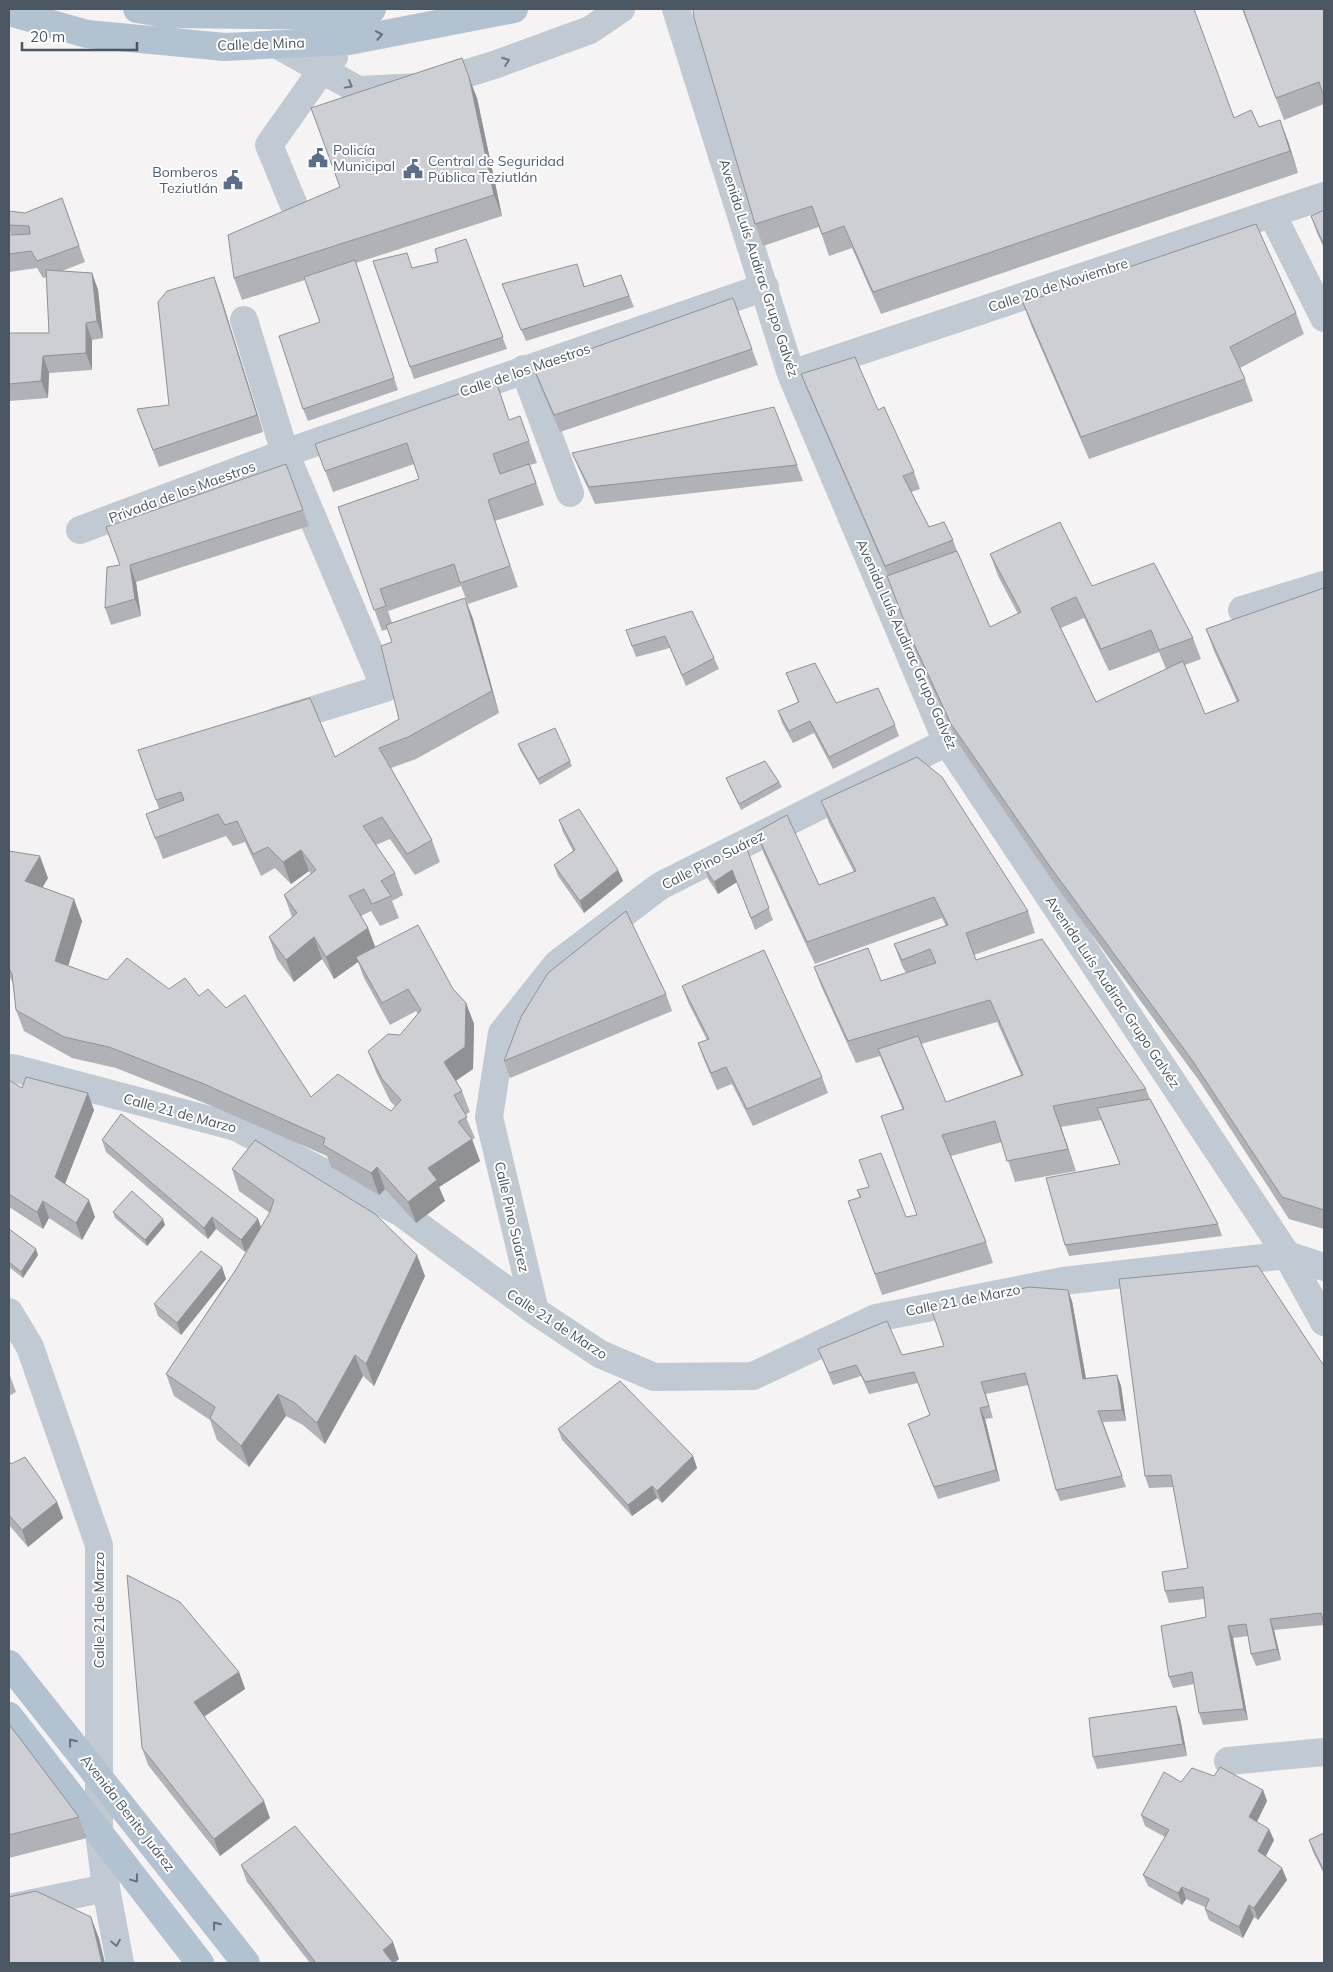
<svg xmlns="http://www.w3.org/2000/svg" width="1333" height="1972" font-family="Mulish,sans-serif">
  <rect width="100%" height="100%" fill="#f5f3f3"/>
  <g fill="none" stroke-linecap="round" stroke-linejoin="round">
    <path stroke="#c1cad2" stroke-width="28" d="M676,9l115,365 156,368 340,513 37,67
      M276,44l82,46 64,-3 72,-22 96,-35 31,-21
      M293,203l-24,-58 53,-75 12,-13
      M1272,214l52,104
      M244,320l41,133 100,235 -107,33
      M524,369l46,124
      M791,374l533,-178
      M80,530l205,-77 480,-166
      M1242,610l82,-25
      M9,1069l4,-1 223,59 164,85 135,99 65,43 54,23 99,-1 123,-58 187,-37 224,-26 37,12
      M535,1311l-46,-194 13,-84 55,-69 103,-78 287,-144
      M9,1312l21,35 69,198v287l7,56 14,75
      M1228,1761l96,-9
      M9,1908l97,-20"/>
    <path stroke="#b3c2d1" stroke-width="28" d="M137,9l30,5 172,2 33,-7
      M9,12l78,22 138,13 124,-6 165,-32
      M9,1664l237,299
      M9,1716l191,247"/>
  </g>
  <path fill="#b0b2b7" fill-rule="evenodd" d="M1242,9h82v95l-40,16z
    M694,18l540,100 25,9 29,14 10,32 -417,141 -29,-66 -23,8 -10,-29 -56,19 -8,-22z
    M477,98l25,118 -146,47 42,127 -90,31 -5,-12 17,-87 -15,-42 -63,20 -8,-22 106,-91z
    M62,198l23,64 -23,9 30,2 6,17 5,48 -11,2v30l-43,3 -1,25 -39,3v-68h40l-2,-56 -4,1 -6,-10 -28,4v-37h2l-2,-7v-13l16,-2z
    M1324,210v38l-7,-15 -6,-17z
    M466,239l41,110 -93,30 -41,-118 39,7 26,-6z
    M621,275l13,32 -108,34 -24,-57 79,-8 4,11z
    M214,277l6,17 43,138 -104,35 -22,-58 32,-4z
    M733,298l25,67 -198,67 -20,-46 -6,-17z
    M1023,303l273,10 8,21 -64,34 5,11 8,22 -164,58 -58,-134z
    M801,374l77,36 36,62 6,17 -9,3 18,35 24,13 4,11 33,76 28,-13 -20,-38 -8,-22 102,32 101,52 8,21 -16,6 20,49 32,-12 -23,-51 -8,-22 118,-41v641l-35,-10 -89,-137 -141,-192 -100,-145 -43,-92 -29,-77h1l-81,-186zM1084,618l25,53 50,-19 7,17 -70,33 -35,-74z
    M520,416l17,47 -7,2 14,40 -49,16 23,66 -50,17 -7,-18 -73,25 4,12 73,-25 8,21 26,94 -83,46 -25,9 41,72 8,22 -25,13 -25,-36 -14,6 19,28 8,22 -11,6 7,17 -19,8 -9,-15 -10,5 7,12 7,19 78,42 13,14 8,21 -1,45 -17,12 6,10 8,21 -5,3 10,23 -3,2 8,21 -41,26 6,14 -29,22 -31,-34 -6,6 -48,-28 -4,-11 -115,-50 -96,-38 -44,-10 -48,-27 -8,-21 -3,-27 -4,-7v-125l39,27 -6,10 40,33 -14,45 39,14 62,9 30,7 112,101 80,14 4,-5 -5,-5 -14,-29 -8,-21 32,-16 18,-21 -2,-3 -26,14 -26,-47 -6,-16 -24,17 -12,-20 -28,23 -17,-23 -8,-22 23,-20 -8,-22 27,-21 -2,-3 -18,13 -16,-16 -14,8 -16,-34 -12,4 -7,-10 -63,23 -17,-45 13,-5 -21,-59 197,7 64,-38 -7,-77 -4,-13 -6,2 -44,-124 81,-28 -5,-15 -81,28 -18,-48 195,-24z
    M572,453l225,12 6,16 -208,23 -16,-35z
    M286,464l23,62 -173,56 5,34 -30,9 -6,-17 15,-43z
    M692,611l22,47 5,11 -33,17 -16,-38 -34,9 -10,-27z
    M786,673l50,30 59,22 4,11 -66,33 -19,-36 -21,10 -11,-20 -4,-12 20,-9z
    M518,744l52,17 2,5 -32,19 -20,-35z
    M726,778l53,4 3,5 -41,23z
    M821,801l207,110 7,22 -61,22 2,5 170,129 4,10 68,125 4,12 -153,20 -4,-11 55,-81 -19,-44 -40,7 15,44 -61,11 -13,-40 -51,14 35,86 7,21 -111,32 -34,-94 12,-3 -3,-8 49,27 11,-2 -14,-105 -17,-40 -6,-14 -24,7 -34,-75 -8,-21 67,14 25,-8 -4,-7 -8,-22 52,-18 -4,-8 -127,46 -51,-110 -8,-22 63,53 35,-13 -25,-49zM997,1022l24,53 -75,27 -25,-58z
    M559,820l59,50 5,11 -39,32 -26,-37 -4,-11 19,-14 -10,-19z
    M745,844l28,76 -18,10 -18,-48 -19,12 -10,-15 -4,-12z
    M682,986l140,91 6,16 -75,33 -21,-42 -15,6 -13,-30 -6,-17 9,-3 -19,-38z
    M666,994l6,17 -162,67 -6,-17z
    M9,1080l13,8 72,22 -29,74 30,33 -13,23 -33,-22 -6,11 -34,-22z
    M102,1140l156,79 3,8 9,-14 -31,-22 -7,-22 193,107 -51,110 -11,-10 -38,68 -22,-19 -17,-9 -37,51 -32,-27 -7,-20 -36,-24 -8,-22 69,-103 14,-24 -4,5 -29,-23 -8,10 -102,-87z
    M113,1212l52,13 -18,21 -32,-28z
    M9,1229l29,26 -15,23 -14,-11z
    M222,1267l4,12 -45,56 -23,-19 -4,-12z
    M1072,1301l14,77 31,-3 4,11 5,35 -23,1 23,65 -66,14 -4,-11 -28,-105 -42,9 7,24 -8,1 15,62 -62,18 -30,-75 22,-9 -12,-32 -49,11 -8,-18 -28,9 -15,-36 84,6 42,-9z
    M1324,1366v260v-1l-50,5 7,30 -25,6 -5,-12 -3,-18 -15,2 15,82 -45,5 -4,-12 -5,-29 -21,4 -4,-11 37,-60 -2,-18 -35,4 -4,-12 23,-23 -15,-81 -24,1 -4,-12z
    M9,1373l7,19 -7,4z
    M558,1429l135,27 4,12 -35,35 -5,-5 -25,18 -70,-76z
    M9,1461l2,3 46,38 6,16 -35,29 -19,-22z
    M239,1672l6,17 -41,28 66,101 -50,38 -72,-91 -6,-17z
    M1180,1718l7,38 -90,13 -4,-12z
    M9,1724l70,93 8,21 -78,20z
    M1214,1776l49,14 4,11 -10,21 17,18 -8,16 21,24 -29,40 -4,-3 -11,21 -34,-18 -4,-11v-2l-19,-8 -4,6 -34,-19 -5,-11 22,-38 -20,-11 -4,-11z
    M1324,1833v41l-11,-22 -4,-12z
    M241,1865l158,94 -5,4h-84l-63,-81z"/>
  <path fill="#909195" d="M469,77l8,21 25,118 -8,-21z
    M1280,120l8,21 10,32 -8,-22z
    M92,273l6,17 5,48 -6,-17z
    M214,277l6,17 43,138 -6,-17z
    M86,323l6,17v30l-6,-17z
    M43,356l6,17 -1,25 -7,-17z
    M130,565l6,17 5,34 -6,-17z
    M465,598l8,21 26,94 -7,-22z
    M301,850l8,21 -18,13 -8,-22z
    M40,856l8,22 -15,25 -8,-22z
    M618,870l5,11 -39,32 -4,-12z
    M732,870l5,12 -19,12 -4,-12z
    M74,899l8,22 -19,62 -8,-22z
    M368,928l8,21 -20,8 2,5 -24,17 -8,-22z
    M314,937l8,22 -28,23 -8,-22z
    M466,1003l8,21 -1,45 -21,14 -8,-21z
    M88,1093l6,17 -33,84 -6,-17z
    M1053,1106l8,21 15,44 -8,-22z
    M472,1139l8,22 -41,26 6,14 -29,22 -8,-21 20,-34z
    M377,1167l8,22 -6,6 -8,-22z
    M89,1200l6,17 -13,23 -6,-17z
    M43,1201l6,17 -6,11 -6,-17z
    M212,1217l4,12 -8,10 -4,-11z
    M163,1219l2,6 -18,21 -2,-6z
    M258,1219l4,12 -17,21 -4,-12z
    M36,1249l2,6 -15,23 -2,-6z
    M417,1255l8,21 -51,110 -8,-22z
    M222,1267l4,12 -45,56 -4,-12z
    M1068,1290l4,11 16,89 -5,-11z
    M355,1355l8,21 -38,68 -8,-21z
    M1117,1375l4,11 5,35 -4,-11z
    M278,1394l8,22 -37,51 -8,-21z
    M980,1408l5,11 15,62 -4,-11z
    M693,1456l4,12 -35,35 -5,-12z
    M652,1486l5,12 -25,18 -4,-11z
    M57,1502l6,16 -35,29 -6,-17z
    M1270,1619l4,11 7,30 -4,-11z
    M1228,1626l5,12 15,82 -4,-11z
    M239,1672l6,17 -45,30 -6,-17z
    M1176,1706l4,12 7,38 -4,-12z
    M1263,1790l4,11 -14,28 -4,-12z
    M264,1801l6,17 -50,38 -6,-17z
    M1269,1829l5,11 -12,23 -4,-12z
    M1282,1868l5,12 -29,40 -4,-12z
    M1182,1887l4,12 -4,6 -4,-12z
    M1249,1905l5,12 -11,21 -4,-11z
    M91,1917l8,21 6,25h-3z
    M393,1942l6,17 -5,4h-6l-5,-13z"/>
  <path fill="#cdcfd5" stroke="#909195" d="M693,9h501l40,109 17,-8 8,17 21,-7 10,31 -417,141 -29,-66 -22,8 -10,-28 -57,18 -61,-206z
    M1243,9h81v88l-5,-15 -43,16z
    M462,58l7,19 25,118 -260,83 -6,-43 112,-48 -29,-79z
    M62,198l17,48 -42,15 -6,-10 -22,3v-19l21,-1 -1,-8 -20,-1v-14l16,2z
    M1324,210v35l-13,-29z
    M1256,224l40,89 -66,34 15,32 -164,58 -58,-134z
    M466,239l37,98 -93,30 -37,-106 34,-8 5,15 26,-6 -3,-13z
    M355,260l39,118 -91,31 -24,-73 41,-14 -16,-45z
    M577,264l7,23 37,-12 8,21 -108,34 -19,-46z
    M46,270l46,3 5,48 -11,2v30l-43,3 -2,25 -32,3v-51h40z
    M214,277l43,138 -104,35 -16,-41 32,-4 -11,-103 9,-11z
    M733,298l19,51 -198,66 -20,-46z
    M855,357l23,53 6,-3 30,65 -11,4 26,51 15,-5 9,18 -68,26 -84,-192z
    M496,381l13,39 11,-4 9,25 -36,13 7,20 29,-10 7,19 -48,17 22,66 -50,17 -6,-19 -74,25 6,17 -12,4 -36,-103 81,-28 -12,-36 -82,28 -10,-27z
    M774,407l23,58 -208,22 -17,-34z
    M286,464l17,46 -173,55 5,34 -30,9 2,-41 13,-2 -14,-38z
    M1060,522l32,64 62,-23 39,75 -34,12 -8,-20 -50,19 -25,-52 -25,11 45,94 87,-41 22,53 34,-13 -33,-72 118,-41v622l-42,-13 -90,-137 -141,-192 -100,-144 -43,-93 -21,-55 70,-25 33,76 31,-15 -31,-58z
    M465,598l27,93 -84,46 -29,11 53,92 -25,14 -25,-37 -19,9 32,47 -14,8 10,15 -19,8 -8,-15 -15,7 19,32 -42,29 -12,-20 -28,23 -17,-23 28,-24 -13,-18 32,-25 -15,-20 -18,12 -15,-15 -15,7 -16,-33 -12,4 -7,-11 -63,24 -9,-24 38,-14 -3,-8 -25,8 -18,-50 172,-52 25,59 64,-38 -18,-73 11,-4 -6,-17z
    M692,611l22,47 -32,17 -17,-39 -33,10 -6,-16z
    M815,663l21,40 42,-15 17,37 -66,32 -19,-36 -21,10 -11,-20 21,-9 -13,-29z
    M555,728l15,33 -32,18 -20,-35z
    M917,757l25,20 86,134 -62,22 10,27 66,-21 104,150 -93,17 15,43 -61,12 -12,-40 -53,14 44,107 -111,32 -27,-73 13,-4 -4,-7 12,-3 -10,-27 22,-7 25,64 11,-2 -36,-99 23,-7 -26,-60 40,-13 28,66 77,-27 -33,-75 -142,41 -34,-74 54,-19 13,33 55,-18 -6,-14 -28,11 -8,-16 54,-19 -14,-28 -127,45 -51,-110 31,-17 32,70 37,-14 -35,-70z
    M765,761l14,21 -40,22 -13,-26z
    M579,809l39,61 -38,31 -26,-36 21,-15 -16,-30z
    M745,844l24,64 -18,10 -19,-48 -18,12 -10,-15z
    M9,851l31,5 -15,25 49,18 -19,62 52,19 20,-22 42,31 16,-11 14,18 9,-7 18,19 19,-13 66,102 27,-23 53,37 10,-11 -19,-21 -14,-28 20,-17 12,1 21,-25 -13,-21 -26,14 -26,-46 62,-32 35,64 13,14 -1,44 -21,15 18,29 -8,4 13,22 -9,5 14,17 -44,29 9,12 -29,22 -31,-35 -6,6 -48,-28 2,-7 -121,-54 -95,-37 -45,-10 -48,-27 -4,-36 -3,-6z
    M626,911l40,83 -162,67 17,-44 27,-44z
    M764,950l58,127 -75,32 -21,-42 -15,6 -13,-30 11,-4 -27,-53z
    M26,1077l62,16 -33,84 34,23 -13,23 -33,-22 -6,11 -28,-18v-114l13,8z
    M1150,1099l68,125 -153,21 -19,-67 74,-14 -23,-56z
    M121,1114l137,105 -17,21 -29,-23 -8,11 -102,-88z
    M255,1140l120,74 42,41 -51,109 -11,-9 -38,68 -22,-20 -17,-9 -37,52 -31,-28 5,-11 -49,-33 69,-103 35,-59 4,-12 -42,-31z
    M132,1191l31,28 -18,21 -32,-28z
    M9,1229l27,20 -15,23 -12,-10z
    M201,1251l21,16 -45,56 -23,-19z
    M1258,1266l66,100v258l-3,-11 -51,6 7,30 -26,5 -5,-30 -18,2 16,83 -45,4 -7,-41 -23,5 -8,-51 45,-9 -3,-30 -38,4 -3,-19 26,-4 -17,-93 -26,1 -26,-197z
    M1029,1287l39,3 15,89 34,-4 5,35 -24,1 24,65 -66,14 -31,-117 -44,9 8,24 -9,2 16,62 -62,17 -26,-63 22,-9 -16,-43 -49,10 -9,-17 -27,8 -11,-24 69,-28 15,34 42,-9 -12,-35z
    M620,1381l73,75 -36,35 -5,-5 -24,19 -70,-76z
    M25,1457l32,45 -35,28 -13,-15v-54l2,3z
    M127,1575l53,27 59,70 -45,30 70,99 -50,38 -72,-91z
    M1176,1706l7,38 -90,13 -4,-39z
    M9,1724l70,93 -70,18z
    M1220,1767l43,23 -14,27 20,12 -11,22 24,17 -28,40 -5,-3 -10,22 -34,-18 4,-10 -27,-12 -4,6 -35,-18 26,-45 -28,-15 23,-43 17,10 11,-14 22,8z
    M295,1826l98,116 -10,8 10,13h-77l-75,-98z
    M1324,1833v38l-15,-31z
    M36,1891l55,26 11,46h-93v-66z"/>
  <defs><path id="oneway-chevron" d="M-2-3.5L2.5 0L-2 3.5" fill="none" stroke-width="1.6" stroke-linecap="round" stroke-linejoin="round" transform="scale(1.25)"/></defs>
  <g stroke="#64717d">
    <use href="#oneway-chevron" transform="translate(379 35) rotate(-11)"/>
    <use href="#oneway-chevron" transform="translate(72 1742) rotate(-129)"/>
    <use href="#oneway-chevron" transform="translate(135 1879) rotate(53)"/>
    <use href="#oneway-chevron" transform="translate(216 1925) rotate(-128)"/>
  </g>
  <g stroke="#6e7983">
    <use href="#oneway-chevron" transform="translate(506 61) rotate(-20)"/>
    <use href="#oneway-chevron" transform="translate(349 85) rotate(29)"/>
    <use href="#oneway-chevron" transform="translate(116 1943) rotate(79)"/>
  </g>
  <defs>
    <symbol id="civic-bare" viewBox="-9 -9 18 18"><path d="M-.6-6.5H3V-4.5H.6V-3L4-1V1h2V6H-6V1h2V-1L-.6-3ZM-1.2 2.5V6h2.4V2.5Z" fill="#5c6f8a" stroke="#fff" stroke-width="2.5" paint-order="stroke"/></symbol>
  </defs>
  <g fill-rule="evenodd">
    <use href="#civic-bare" x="304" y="144" width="28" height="28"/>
    <use href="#civic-bare" x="399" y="155" width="28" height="28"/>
    <use href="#civic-bare" x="219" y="166" width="28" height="28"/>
  </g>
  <g text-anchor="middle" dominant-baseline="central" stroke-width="4" stroke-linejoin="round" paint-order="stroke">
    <g font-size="14" fill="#4a5661" stroke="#fff">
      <text transform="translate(261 44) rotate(-2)">Calle de Mina</text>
      <text transform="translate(759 268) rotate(72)">Avenida Luís Audirac Grupo Galvéz</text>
      <text transform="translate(1058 285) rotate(-18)">Calle 20 de Noviembre</text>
      <text transform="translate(525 370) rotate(-19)">Calle de los Maestros</text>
      <text transform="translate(182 492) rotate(-20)">Privada de los Maestros</text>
      <text transform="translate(907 644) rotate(66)">Avenida Luís Audirac Grupo Galvéz</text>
      <text transform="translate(713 860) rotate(-27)">Calle Pino Suárez</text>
      <text transform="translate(1113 992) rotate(56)">Avenida Luís Audirac Grupo Galvéz</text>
      <text transform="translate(180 1113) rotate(15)">Calle 21 de Marzo</text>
      <text transform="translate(512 1217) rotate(77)">Calle Pino Suárez</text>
      <text transform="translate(963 1300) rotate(-11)">Calle 21 de Marzo</text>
      <text transform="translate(557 1324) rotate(33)">Calle 21 de Marzo</text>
      <text transform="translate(99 1610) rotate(-90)">Calle 21 de Marzo</text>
      <text transform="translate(128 1813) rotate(52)">Avenida Benito Juárez</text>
    </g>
    <g font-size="14" fill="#4e5e75" stroke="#fff" text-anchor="start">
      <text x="333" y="150">Policía<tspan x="333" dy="16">Municipal</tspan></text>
      <text x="428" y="161">Central de Seguridad<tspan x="428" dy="16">Pública Teziutlán</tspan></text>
      <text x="218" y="172" text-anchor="end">Bomberos<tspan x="218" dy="16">Teziutlán</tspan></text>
    </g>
  </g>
  <rect width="1333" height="1972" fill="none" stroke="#4a5661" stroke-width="20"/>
  <path d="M22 42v8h115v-8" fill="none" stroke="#4a5661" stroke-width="2.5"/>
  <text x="30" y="42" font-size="15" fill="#4a5661" stroke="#ffffff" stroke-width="4" paint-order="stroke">20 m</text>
</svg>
